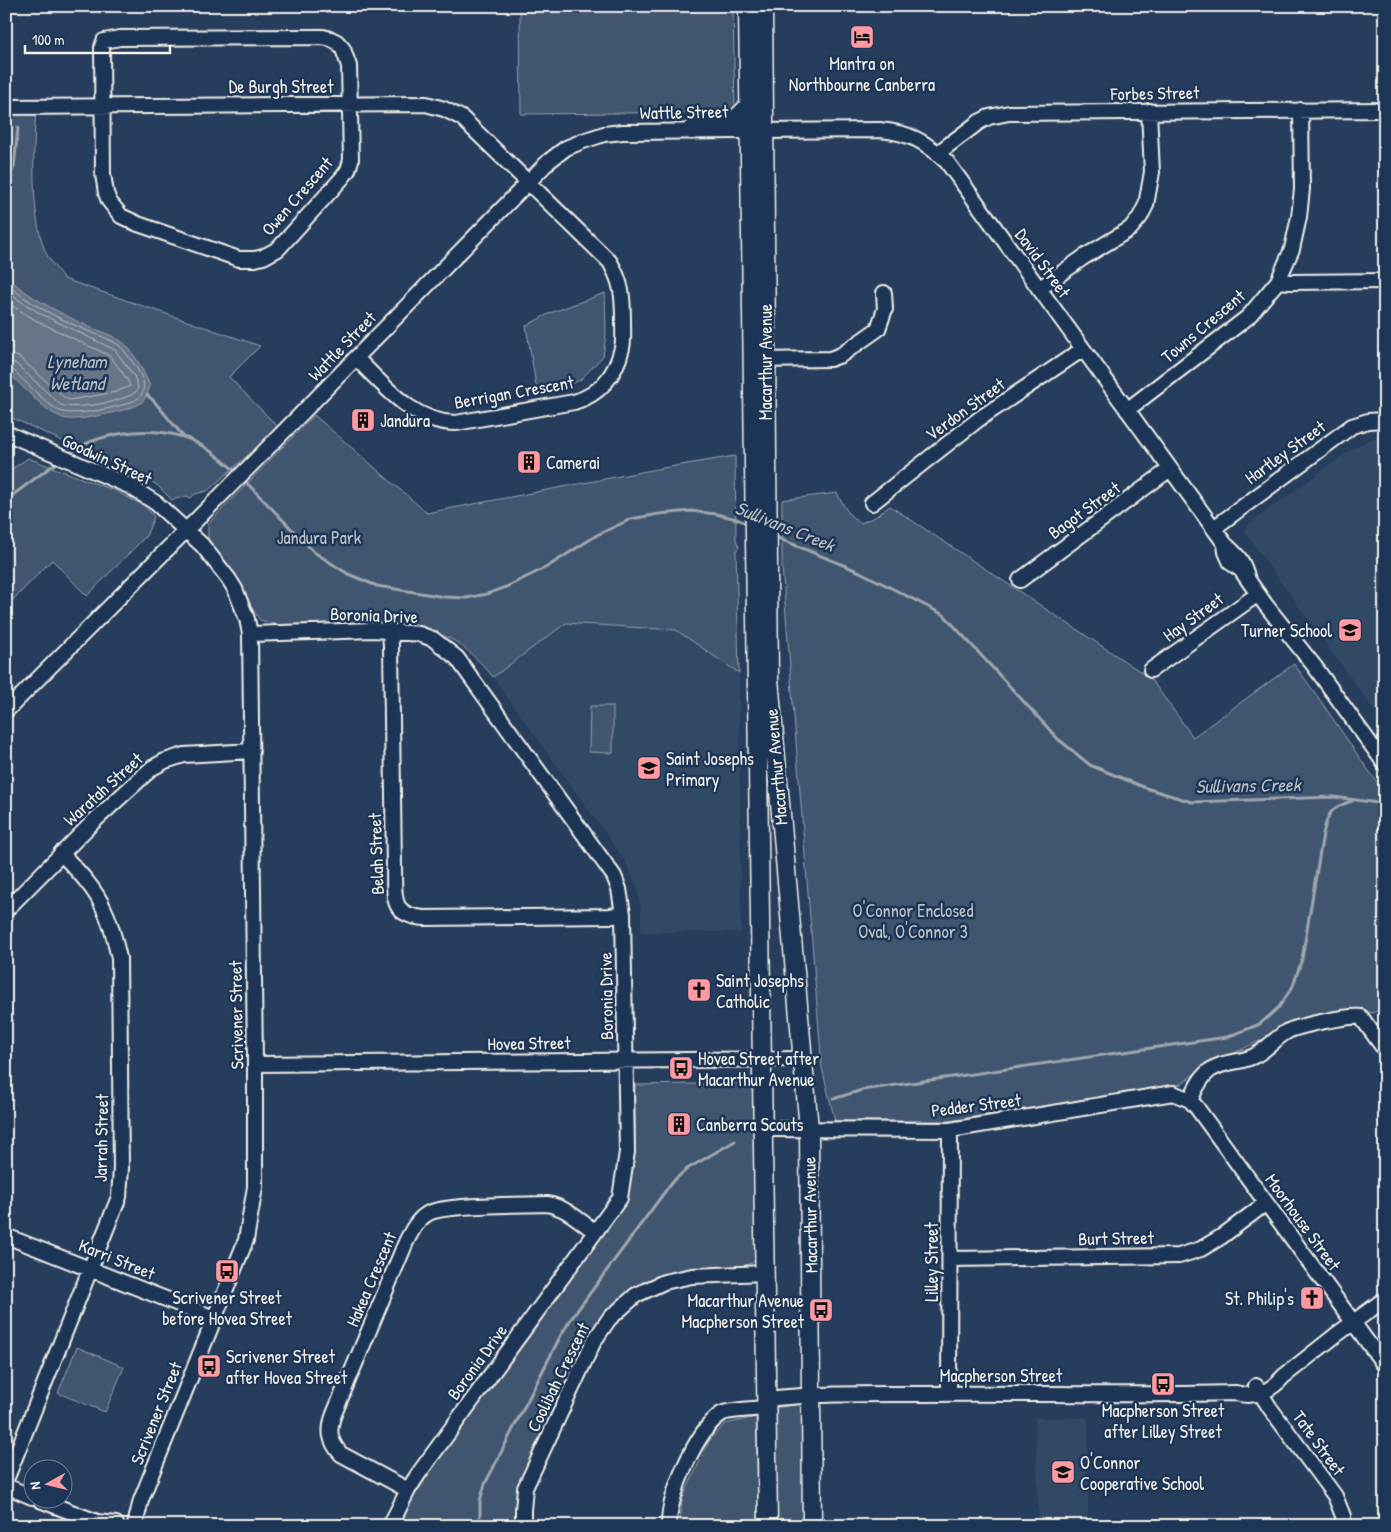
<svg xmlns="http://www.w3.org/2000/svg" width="1391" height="1532" font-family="'Patrick Hand',sans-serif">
  <rect width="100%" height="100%" fill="#263d5d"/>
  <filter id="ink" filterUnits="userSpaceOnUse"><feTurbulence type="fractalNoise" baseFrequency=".02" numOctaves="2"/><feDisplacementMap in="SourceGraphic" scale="10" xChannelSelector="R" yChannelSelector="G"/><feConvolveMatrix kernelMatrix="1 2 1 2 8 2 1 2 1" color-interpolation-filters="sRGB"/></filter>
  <g filter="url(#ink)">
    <path fill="#334966" d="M1385,437v288l-139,-191 -1,-4 3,-5 104,-76 18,-10z
      M566,623l110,7 63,43 2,259h-100v-23l-4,-22 -13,-28 -131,-182z
      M1035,1418h53v108h-49z"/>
    <path fill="#40546f" stroke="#9aa2ac" d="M520,6h213l2,102 -6,4 -208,2z
      M6,111h30c-3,38 -6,112 12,146 5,8 11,15 16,22l196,67 -31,31 50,51 -72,63 -12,3 -4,4 -4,-2 -15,4 -15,-15 -11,-7h-3l-22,-10 -2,-4 -33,-12 -80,-37z
      M605,293l1,42 -3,21 -23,24 -14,6 -29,5 -11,-65 24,-13z
      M314,415l113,98 230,-44 78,-13 1,84 3,7 -3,4 3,122 -63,-43 -110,-7 -73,54c-9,-12 -29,-31 -42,-38 -43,-21 -125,-14 -174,-14l-17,-5 -52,-78v-18z
      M28,458l87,33 30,15 9,11 -8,19 -59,60 -35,-36 -46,47v-134z
      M837,493c6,11 12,25 24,30l14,-6 15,-11 260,172 43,59 101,-73c32,42 59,87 91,129v211l-11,9 -7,-1 -2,2 -91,20 -73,35 -20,15 -232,37h-114l-13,-53 -40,-502v-66z
      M590,706h23v47l-24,-1z
      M756,1083l1,175 -5,5 -12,4 -31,1 -32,5 -58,28 -14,11 -17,25 -26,51 -38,86 -6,52h-125l7,-16 228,-325c11,-31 6,-68 7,-100z
      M77,1347l47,20 -19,45 -47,-19z
      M801,1404l2,1 1,121h-30l-1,-118z
      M756,1417l2,109h-78l2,-26 27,-59 16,-17z"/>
    <path fill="#677588" stroke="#9fa7ae" d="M6,276c22,21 52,36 79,49 12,5 25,9 36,16 11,7 24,33 29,45 -2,6 -4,12 -9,17 -9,7 -59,17 -71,16 -4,0 -8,-1 -11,-3 -13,-4 -42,-35 -53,-46z"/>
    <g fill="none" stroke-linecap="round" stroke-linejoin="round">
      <path stroke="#bcbfc2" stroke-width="1" d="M6,283c22,21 54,36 82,48 9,4 22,8 31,14 5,5 17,21 20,27 5,9 8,21 -2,27 -11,8 -65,18 -77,12 -13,-6 -37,-32 -48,-42l-6,-2
        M6,292l35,22 74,36 19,26 4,11c-1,3 -1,5 -4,6 -11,9 -60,17 -73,12l-46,-42 -9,-2
        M6,302l31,19 73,35 17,23 3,7 -14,6 -46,8 -5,-2 -46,-41 -13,-4"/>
      <path stroke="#9fa7ae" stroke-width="3" d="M6,186l8,-19 4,-40
        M147,395l7,6 29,35
        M67,455c31,-23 79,-29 116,-18 20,6 39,22 54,36
        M243,479l71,73 34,22 29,12 68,11 21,1 21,-4 19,-7 41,-20 50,-32 34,-16 28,-5 32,-3 25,3 21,5 13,6
        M6,500l54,-40
        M773,536l87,36 84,43 114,124 32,26 56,23 46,14 142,-5 51,7
        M833,1099l29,-9 365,-53 33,-13 19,-17 14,-21 9,-27 21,-125c5,-22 7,-26 29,-33
        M480,1526v-25l5,-17 76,-149 10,-16 101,-137 15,-13 48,-28"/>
      <defs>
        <path id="minor" d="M323,37l8,2 6,3 6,7 6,17 2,94 -3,10 -5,7 -65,72 -15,8 -8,2h-16l-101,-35 -17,-8 -12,-15 -3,-8 -3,-19 -1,-127 2,-6 16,-3z
          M6,107l420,-3 18,5 18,9 148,144c12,21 13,35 13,59 0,8 1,18 -1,27 -6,26 -22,47 -48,54l-118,21c-43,0 -72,-38 -100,-65
          M938,153l41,-31 10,-5 20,-4 376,-3
          M1278,281l13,1 94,-1
          M1039,289l45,-32 46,-28 10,-12 6,-12 6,-33 -3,-61
          M757,360l73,-1 11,-4 37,-26 7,-20 -1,-16
          M1127,410l121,-93 30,-36 14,-32 7,-32 3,-28 -1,-79
          M6,433l123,53 27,17 46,42 26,33 7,11 12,30 3,15 5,430v123l-9,53 -105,260 -6,25
          M872,503l107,-84 104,-70
          M1214,528l138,-102 16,-5 17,-1
          M1225,545l1,7 5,11 10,7 24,34 50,63 70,97
          M1020,580l150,-111
          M390,632l1,14 3,222c1,28 -5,47 30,50l186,-2 13,-2
          M250,634l124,-4 45,4 14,5 24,19 157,218 5,13 4,25 4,238 -7,46 -201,275 -11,17 -18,36
          M1151,670l107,-76
          M6,711l245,-246 298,-304 17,-13 17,-7 21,-7 19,-2 257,-2c30,3 45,11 67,32l278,382c14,13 18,16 23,36
          M6,910l87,-88 59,-54 13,-7 19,-6 68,-4
          M255,1064l548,-5
          M1190,1100c5,-10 10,-22 19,-29 14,-11 32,-7 47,-16 11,-6 19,-16 30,-23 11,-6 62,-17 75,-15l24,33
          M763,1129l187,1 223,-37 17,7 7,8 188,258
          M6,1236l208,82
          M950,1259l229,-3 22,-7 20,-12 45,-34
          M1256,1386l14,22 65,88 8,20v10
          M949,1393l1,-263
          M766,1399c53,-6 106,-5 159,-5 104,-1 208,2 311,-1 19,6 36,-3 48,-17l52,-41 49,-36
          M6,1480l113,-283 2,-29 -2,-210c-4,-17 -7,-33 -15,-49 -9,-21 -27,-39 -43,-56
          M6,1486l26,11
          M408,1490l-67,-36c-12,-13 -13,-24 -7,-40l72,-172c5,-10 11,-22 21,-28 14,-10 97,-9 120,-10 18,3 32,16 47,27
          M40,1500l57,22 19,2
          M523,1526v-16l2,-22 69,-147 15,-22 27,-24 28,-13 28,-6 73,-3
          M669,1526c-1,-30 27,-95 52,-112 6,-4 36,-5 45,-6"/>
        <path id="major" d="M748,6l20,1520
          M763,6l6,673 40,450 3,397
          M692,130l19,-7 18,-1 9,-5 11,-11"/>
      </defs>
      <use href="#minor" stroke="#f4f1e8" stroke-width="18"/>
      <use href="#major" stroke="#f4f1e8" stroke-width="21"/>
      <use href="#minor" stroke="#1d3557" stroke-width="14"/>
      <use href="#major" stroke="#1d3557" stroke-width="18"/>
    </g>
  </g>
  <defs>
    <symbol id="hotel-square" viewBox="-11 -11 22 22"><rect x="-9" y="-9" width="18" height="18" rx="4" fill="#ff9aa2" stroke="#1d3557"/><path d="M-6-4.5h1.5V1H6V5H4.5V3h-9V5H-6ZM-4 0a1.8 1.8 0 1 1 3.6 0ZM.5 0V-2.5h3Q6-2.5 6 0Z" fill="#111"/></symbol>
    <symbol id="building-square" viewBox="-11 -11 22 22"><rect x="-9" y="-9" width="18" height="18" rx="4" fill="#ff9aa2" stroke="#1d3557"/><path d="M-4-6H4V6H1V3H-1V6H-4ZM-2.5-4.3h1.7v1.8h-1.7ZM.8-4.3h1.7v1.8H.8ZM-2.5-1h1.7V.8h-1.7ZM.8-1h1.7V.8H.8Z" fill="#111"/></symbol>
    <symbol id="school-square" viewBox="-11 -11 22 22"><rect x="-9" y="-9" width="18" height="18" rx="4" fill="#ff9aa2" stroke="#1d3557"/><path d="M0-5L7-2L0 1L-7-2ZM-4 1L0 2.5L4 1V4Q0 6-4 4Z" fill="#111"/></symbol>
    <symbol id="church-square" viewBox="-11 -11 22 22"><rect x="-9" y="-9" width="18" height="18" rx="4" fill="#ff9aa2" stroke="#1d3557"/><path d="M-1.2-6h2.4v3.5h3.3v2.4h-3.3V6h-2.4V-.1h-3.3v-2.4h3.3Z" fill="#111"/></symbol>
    <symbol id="bus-square" viewBox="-11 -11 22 22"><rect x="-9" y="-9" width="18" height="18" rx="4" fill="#ff9aa2" stroke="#1d3557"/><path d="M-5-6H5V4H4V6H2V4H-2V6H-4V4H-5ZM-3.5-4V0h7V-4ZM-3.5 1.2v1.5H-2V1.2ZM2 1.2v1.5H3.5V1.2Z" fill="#111"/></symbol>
  </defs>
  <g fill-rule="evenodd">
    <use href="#hotel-square" x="848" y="23" width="28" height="28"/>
    <use href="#building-square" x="349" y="406" width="28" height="28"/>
    <use href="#building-square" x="515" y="448" width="28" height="28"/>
    <use href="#school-square" x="1336" y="616" width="28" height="28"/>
    <use href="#school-square" x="635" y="754" width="28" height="28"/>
    <use href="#church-square" x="685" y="976" width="28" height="28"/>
    <use href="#bus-square" x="667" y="1054" width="28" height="28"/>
    <use href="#building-square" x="665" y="1110" width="28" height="28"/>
    <use href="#bus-square" x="213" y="1257" width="28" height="28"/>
    <use href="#church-square" x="1298" y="1284" width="28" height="28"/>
    <use href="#bus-square" x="807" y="1296" width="28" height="28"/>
    <use href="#bus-square" x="195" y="1352" width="28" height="28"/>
    <use href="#bus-square" x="1149" y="1370" width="28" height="28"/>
    <use href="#school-square" x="1049" y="1458" width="28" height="28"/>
  </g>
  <g text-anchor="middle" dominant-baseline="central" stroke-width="5" stroke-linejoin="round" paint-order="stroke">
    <g font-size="18" fill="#f4f1e8" stroke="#1d3557" text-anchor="start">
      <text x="862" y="63" text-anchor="middle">Mantra on<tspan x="862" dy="21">Northbourne Canberra</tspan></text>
      <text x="380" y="420">Jandura</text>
      <text x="546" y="462">Camerai</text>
      <text x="1332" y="630" text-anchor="end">Turner School</text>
      <text x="666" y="758">Saint Josephs<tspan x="666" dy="21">Primary</tspan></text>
      <text x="716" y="980">Saint Josephs<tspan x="716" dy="21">Catholic</tspan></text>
      <text x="698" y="1058">Hovea Street after<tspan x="698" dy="21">Macarthur Avenue</tspan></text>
      <text x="696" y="1124">Canberra Scouts</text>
      <text x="227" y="1297" text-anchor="middle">Scrivener Street<tspan x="227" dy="21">before Hovea Street</tspan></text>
      <text x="1294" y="1298" text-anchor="end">St. Philip's</text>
      <text x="804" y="1300" text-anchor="end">Macarthur Avenue<tspan x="804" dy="21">Macpherson Street</tspan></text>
      <text x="226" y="1356">Scrivener Street<tspan x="226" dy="21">after Hovea Street</tspan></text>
      <text x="1163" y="1410" text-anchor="middle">Macpherson Street<tspan x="1163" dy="21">after Lilley Street</tspan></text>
      <text x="1080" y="1462">O'Connor<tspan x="1080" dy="21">Cooperative School</tspan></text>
    </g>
    <g font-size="18" fill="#f4f1e8" stroke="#1d3557">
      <text x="281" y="86">De Burgh Street</text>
      <text transform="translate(1155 93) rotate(-1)">Forbes Street</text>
      <text transform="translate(684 112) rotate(-1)">Wattle Street</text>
      <text transform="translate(297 196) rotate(-49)">Owen Crescent</text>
      <text transform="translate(1043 263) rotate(54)">David Street</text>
      <text transform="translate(1203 326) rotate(-40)">Towns Crescent</text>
      <text transform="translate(342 346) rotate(-46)">Wattle Street</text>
      <text transform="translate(765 362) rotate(-90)">Macarthur Avenue</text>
      <text transform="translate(514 392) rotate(-10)">Berrigan Crescent</text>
      <text transform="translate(965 409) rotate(-36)">Verdon Street</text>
      <text transform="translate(1285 452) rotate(-36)">Hartley Street</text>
      <text transform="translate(107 459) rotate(25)">Goodwin Street</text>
      <text transform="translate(1084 510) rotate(-36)">Bagot Street</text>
      <text transform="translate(374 615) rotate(2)">Boronia Drive</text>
      <text transform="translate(1193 617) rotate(-36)">Hay Street</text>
      <text transform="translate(776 767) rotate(-95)">Macarthur Avenue</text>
      <text transform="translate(103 789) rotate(-42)">Waratah Street</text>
      <text transform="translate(376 854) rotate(-92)">Belah Street</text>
      <text transform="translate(606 996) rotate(-91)">Boronia Drive</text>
      <text transform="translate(236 1015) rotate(-91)">Scrivener Street</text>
      <text transform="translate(529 1043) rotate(-1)">Hovea Street</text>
      <text transform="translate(976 1105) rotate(-7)">Pedder Street</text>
      <text transform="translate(101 1138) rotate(-89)">Jarrah Street</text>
      <text transform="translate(810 1215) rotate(-91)">Macarthur Avenue</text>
      <text transform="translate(1303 1222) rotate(54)">Moorhouse Street</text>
      <text transform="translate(1116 1238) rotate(-1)">Burt Street</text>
      <text transform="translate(117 1259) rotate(22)">Karri Street</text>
      <text transform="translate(931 1262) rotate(-90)">Lilley Street</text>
      <text transform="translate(371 1279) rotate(-67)">Hakea Crescent</text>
      <text transform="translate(477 1362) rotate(-54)">Boronia Drive</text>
      <text x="1001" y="1375">Macpherson Street</text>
      <text transform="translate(558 1377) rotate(-64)">Coolibah Crescent</text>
      <text transform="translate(156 1413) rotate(-68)">Scrivener Street</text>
      <text transform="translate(1319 1443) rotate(54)">Tate Street</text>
    </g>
    <g font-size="18" fill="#bec2c4" stroke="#1d3557">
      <text x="319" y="537">Jandura Park</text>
      <text x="913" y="910">O'Connor Enclosed<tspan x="913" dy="21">Oval, O'Connor 3</tspan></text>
    </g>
    <g font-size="19" font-style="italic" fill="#bcbfc2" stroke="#1d3557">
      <text x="77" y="361">Lyneham<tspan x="77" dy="22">Wetland</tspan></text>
      <text transform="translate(785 526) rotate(22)">Sullivans Creek</text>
      <text transform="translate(1248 785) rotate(-1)">Sullivans Creek</text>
    </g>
  </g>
  <rect width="1391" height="1532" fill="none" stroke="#1d3557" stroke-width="25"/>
  <rect x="12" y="12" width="1366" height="1507" fill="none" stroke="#f4f1e8" stroke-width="2" filter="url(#ink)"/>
  <g transform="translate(48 1484) rotate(262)"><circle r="24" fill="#1d3557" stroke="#738091"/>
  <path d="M0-4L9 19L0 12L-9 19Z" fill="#ff9aa2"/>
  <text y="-8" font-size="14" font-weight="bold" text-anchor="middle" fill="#f4f1e8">N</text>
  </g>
  <path d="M25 45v8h145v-8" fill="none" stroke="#f4f1e8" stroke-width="2.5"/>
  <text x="32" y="45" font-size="15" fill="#f4f1e8" stroke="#1d3557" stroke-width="4" paint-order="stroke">100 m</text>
</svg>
